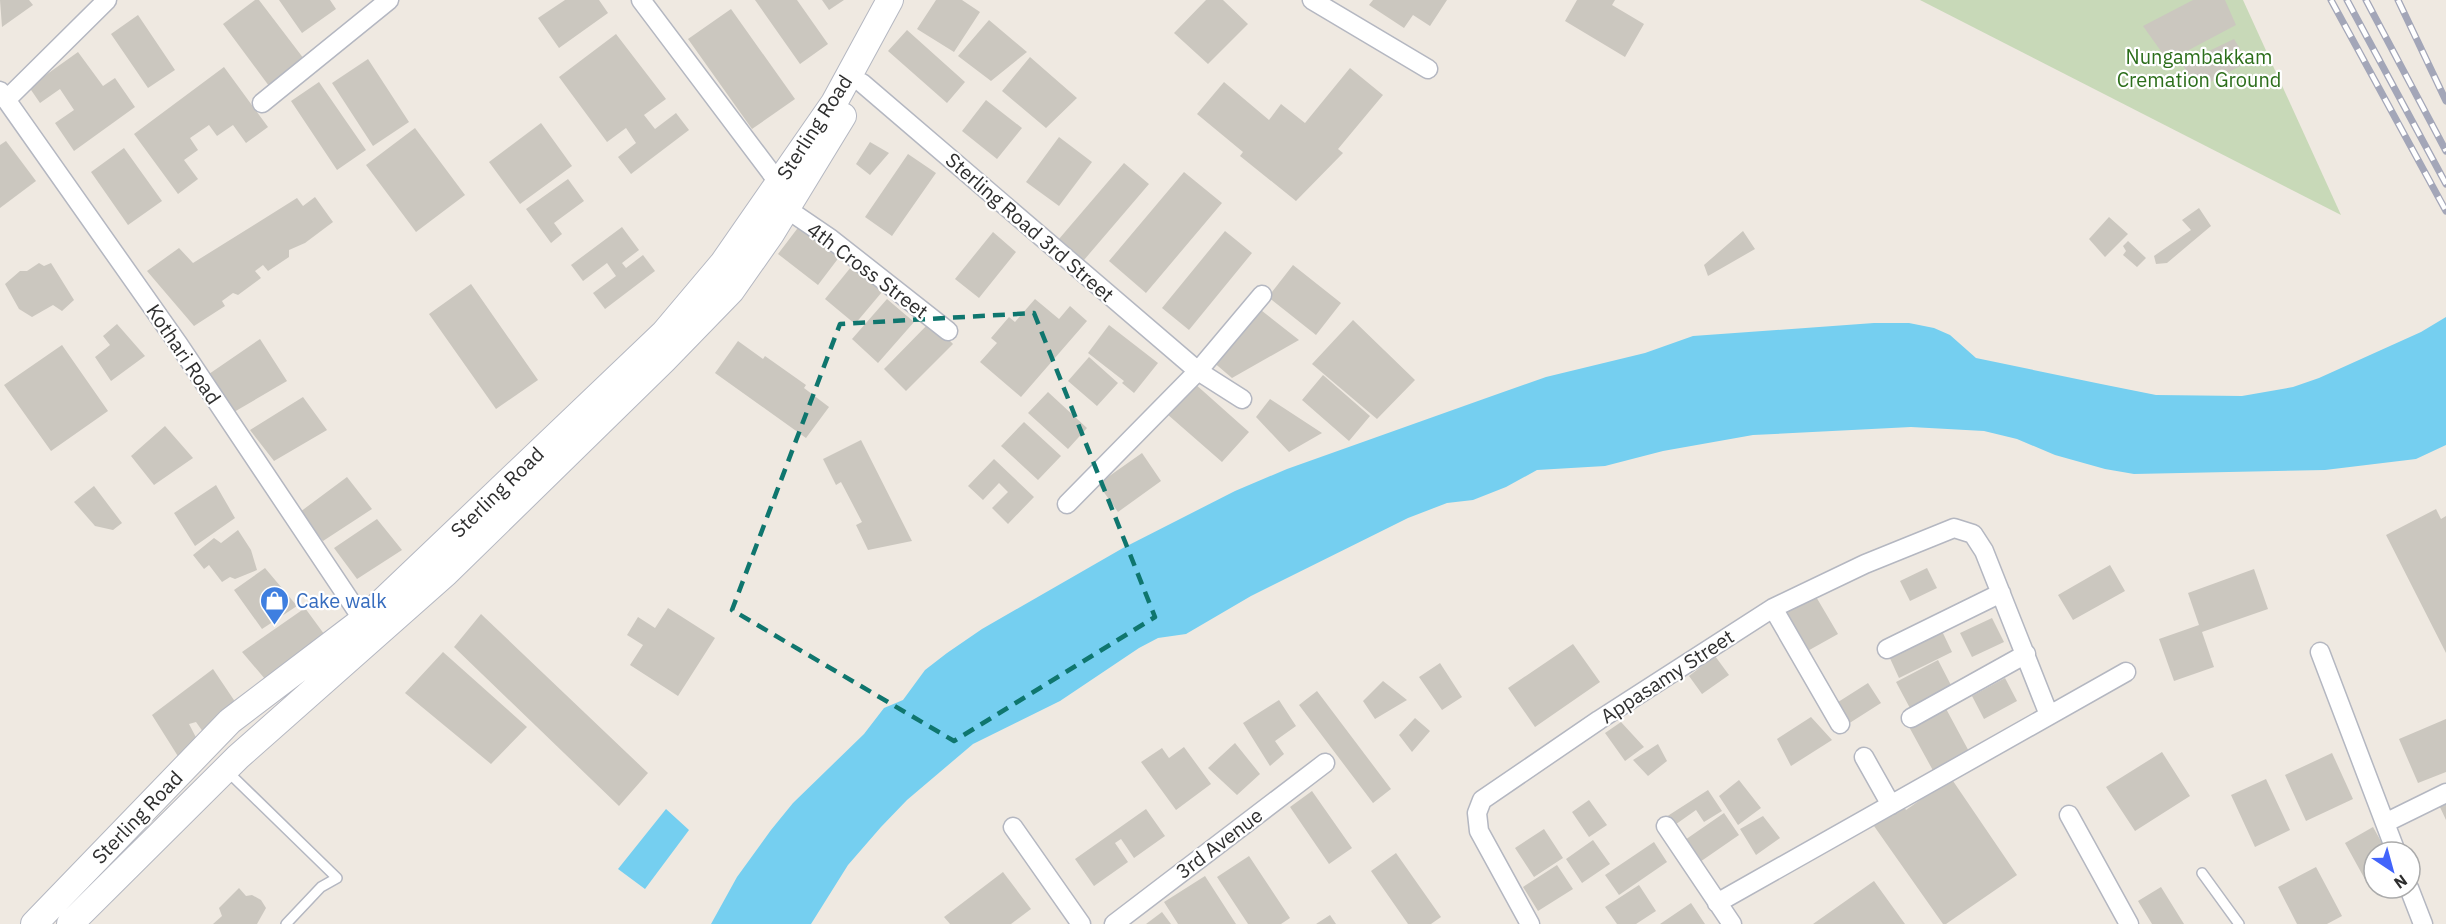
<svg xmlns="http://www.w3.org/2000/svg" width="2446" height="924" font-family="'IBM Plex Sans',sans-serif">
  <rect width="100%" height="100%" fill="#efe9e1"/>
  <path fill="#c8d9b8" d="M1920,0h323l98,215z"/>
  <path fill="#75cff0" d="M2446,317v128l-30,14 -91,11 -191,4 -29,-5 -50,-14 -38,-16 -33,-8 -73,-4 -158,8 -90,16 -58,15 -68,4 -31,17 -33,13 -26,3 -39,15 -157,78 -65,38 -28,4 -19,10 -79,53 -87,43 -66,56 -26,27 -33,38 -37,59h-100l26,-47 34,-47 22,-27 71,-69 20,-26 19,-8 22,-30 22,-17 35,-24 141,-81 112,-57 52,-22 205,-73 54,-19 99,-24 48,-17 181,-13h35l25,5 16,7 26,23 125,26 55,11 86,1 51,-9 26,-9 102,-46z
    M666,809l23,21 -44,59 -27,-20z"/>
  <path fill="#cbc7bf" d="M0,0h29l4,5 -31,22z
    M255,0h4l45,59 -35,27 -46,-62z
    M279,0h51l6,9 -34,24z
    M565,0h34l9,13 -49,35 -21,-30z
    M755,0h42l31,44 -28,20z
    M822,0h22l-15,10z
    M936,0h26l18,12 -26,40 -37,-23z
    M1206,0h17l25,24 -40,40 -34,-31z
    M1373,0h74l-17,26 -17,-11 -9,13 -35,-23z
    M1577,0h38l-3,5 32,19 -19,33 -60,-36z
    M2193,0h32l11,25 -68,36 -25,-35z
    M731,9l64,90 -43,30 -64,-90z
    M138,15l37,55 -27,18 -37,-54z
    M989,20l38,32 -36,29 -33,-25z
    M907,30l58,52 -18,21 -59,-52z
    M616,34l50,65 -22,16 11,14 21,-16 13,17 -58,44 -13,-17 18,-14 -10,-15 -19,14 -48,-65z
    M2234,39l14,23 -51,27 -15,-25z
    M78,52l25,34 12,-8 20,29 -61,44 -19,-28 19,-13 -14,-21 -20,14 -11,-16z
    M1030,57l47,41 -31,30 -44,-37z
    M368,59l41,63 -36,24 -41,-63z
    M224,67l44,60 -22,16 -13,-18 -16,11 -8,-11 -19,13 8,12 -14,10 14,19 -20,15 -44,-60z
    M1350,68l33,27 -45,54 5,4 -47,48 -56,-45 3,-4 -46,-38 27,-32 45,38 12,-16 24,19z
    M319,82l47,68 -29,20 -46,-69z
    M986,100l36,28 -25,31 -35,-28z
    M541,123l31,43 -52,38 -31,-42z
    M415,128l50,67 -49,37 -50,-67z
    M1059,137l33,25 -33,44 -33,-24z
    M6,141l30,40 -36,27v-63z
    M870,142l19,11 -19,22 -14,-11z
    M124,148l38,53 -34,24 -37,-53z
    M908,154l28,19 -44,63 -27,-19z
    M1124,163l25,21 -65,76 -25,-21z
    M1184,172l38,31 -76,90 -37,-32z
    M568,179l16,22 -30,22 8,11 -11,9 -25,-34z
    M315,197l18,25 -28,21 -16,7v7l-21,14 -5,-6 -8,6 6,7 -23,17 -5,-2 -11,8 3,5 -31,20 -47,-55 32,-23 14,15 104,-65 6,8z
    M2199,208l12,18 -44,37 -11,1 -2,-8 37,-26 -9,-10z
    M2109,217l19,17 -23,23 -16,-18z
    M800,225l40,31 -22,29 -40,-31z
    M622,227l17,23 -17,13 4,5 17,-13 12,16 -50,38 -12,-16 23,-17 -9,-13 -24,18 -12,-16z
    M1225,231l27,22 -63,77 -27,-22z
    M1743,231l12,18 -47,27 -4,-11z
    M993,232l23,20 -37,46 -24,-19z
    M2128,241l18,17 -9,9 -14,-12 3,-4 -3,-5z
    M39,263l5,3 7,-3 23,37 -12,11 -9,-6 -21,12 -13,-8 -14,-25 15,-13h7z
    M1293,265l48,38 -25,32 -48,-38z
    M851,267l31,25 -27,32 -30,-25z
    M471,284l67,96 -42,29 -67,-95z
    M887,299l27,23 -36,41 -26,-24z
    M1035,299l24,20 11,-13 17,15 -66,76 -41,-35 17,-19 -6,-5 18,-21 6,5z
    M1257,307l42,33 -67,38 -20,-17z
    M1353,320l62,60 -38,39 -65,-55z
    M931,321l22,23 -47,47 -22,-22z
    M117,324l28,32 -34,25 -16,-24 15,-12 -7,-9z
    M1109,325l49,38 -24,30 -12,-10 2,-2 -36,-28z
    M260,339l27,42 -53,31 -25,-38z
    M738,341l25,18 2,-3 41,29 -2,3 25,19 -23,31 -91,-65z
    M62,345l46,66 -57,40 -47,-66z
    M1089,357l29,26 -21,23 -29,-25z
    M1323,375l47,41 -21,25 -47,-41z
    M1194,383l55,49 -27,30 -55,-48z
    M1048,392l39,36 -19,21 -40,-36z
    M303,397l24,33 -53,31 -24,-31z
    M1270,399l52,34 -33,19 -33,-35z
    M1024,422l37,34 -23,24 -37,-34z
    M165,426l28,32 -39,27 -23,-29z
    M861,440l51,101 -44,9 -12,-25 6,-3 -21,-40 -5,3 -13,-26z
    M1142,453l19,28 -43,31 -20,-28z
    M994,459l40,38 -26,27 -16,-16 16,-16 -9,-9 -16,17 -15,-14z
    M347,477l25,32 -49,32 -23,-29z
    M216,485l19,33 -40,28 -21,-33z
    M94,486l28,37 -9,7 -18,-4 -21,-24z
    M2436,509l5,10 5,-3v137l-60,-118z
    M377,519l25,31 -45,29 -23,-31z
    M238,530l13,20 6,20 -22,9 -5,-2 -8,5 -13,-17 -5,4 -11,-14 21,-17 7,5z
    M2110,565l15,26 -52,29 -15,-25z
    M265,568l32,38 -35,23 -28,-39z
    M1927,568l10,20 -27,13 -10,-20z
    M2254,569l14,40 -66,23 12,35 -40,14 -15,-42 40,-14 -11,-32z
    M1815,595l23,39 -34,19 -22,-38z
    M305,608l22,30 -62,41 -23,-27z
    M668,608l47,30 -37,58 -48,-31 13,-20 -16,-10 11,-18 17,11z
    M481,614l167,159 -29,33 -165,-159z
    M1992,618l12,24 -32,15 -12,-24z
    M1941,629l11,23 -53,26 -11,-24z
    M1573,644l27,38 -65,45 -27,-39z
    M443,652l84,75 -36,37 -86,-71z
    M1715,656l14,19 -27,19 -13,-18z
    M1938,660l15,29 -42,21 -15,-28z
    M1440,663l22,34 -20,13 -23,-33z
    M213,669l27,40 -34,27 -10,-14 -7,2 12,23 -20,14 -29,-46z
    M2005,678l12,23 -33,18 -12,-23z
    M1383,681l24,19 -32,19 -12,-18z
    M1868,683l13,20 -33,21 -13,-20z
    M1317,691l74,98 -18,14 -74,-98z
    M1279,700l17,26 -21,15 9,13 -14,12 -27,-43z
    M1944,705l28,52 -36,19 -28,-51z
    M1811,717l21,23 -41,26 -14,-27z
    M1415,718l15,13 -18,21 -13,-17z
    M2446,719v53l-28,11 -19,-44z
    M1621,722l23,25 -19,14 -20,-28z
    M1235,743l25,31 -23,21 -29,-27z
    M1658,744l9,17 -19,15 -15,-16z
    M1184,747l27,37 -35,26 -35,-48 21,-14 7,10z
    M2162,752l28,44 -55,35 -29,-44z
    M2332,753l21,46 -47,22 -21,-46z
    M1951,778l66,97 -71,49h-3l-69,-98 29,-21 3,5z
    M2266,779l24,51 -35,17 -24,-52z
    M1739,780l22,28 -23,17 -19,-29z
    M1708,790l14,21 -18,11 -8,-12 -24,17 -6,-10z
    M1312,791l40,57 -23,16 -39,-57z
    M1589,800l18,25 -18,12 -17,-25z
    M2446,802v18l-7,-15z
    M1146,809l19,27 -31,22 -13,-19 -6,4 13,19 -34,24 -19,-27z
    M1724,813l15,22 -42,29 -15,-22z
    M1763,816l17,22 -24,17 -16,-26z
    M2373,827l14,25h-13v28l-7,3 -22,-40z
    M1544,829l19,29 -29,19 -19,-29z
    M1593,840l17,24 -28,19 -16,-24z
    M1654,842l13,20 -48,33 -14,-20z
    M1396,853l45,64 -10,7h-23l-37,-53z
    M1249,856l41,62 -9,6h-33l-31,-47z
    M1557,865l16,24 -35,22 -15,-24z
    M2316,867l26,49 -15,8h-30l-19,-37z
    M1003,872l28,37 -20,15h-61l-6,-7z
    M1205,876l31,48h-58l-14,-22z
    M1874,881l31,43h-92z
    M1639,885l17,26 -20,13h-19l-12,-17z
    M2161,887l23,37h-32l-14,-23z
    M239,888l7,8 6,-1 9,5 5,8 -9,16h-44l9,-8 -3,-8z
    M1691,903l14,21h-45z
    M1162,912l9,12h-25z
    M1330,915l6,9h-20z"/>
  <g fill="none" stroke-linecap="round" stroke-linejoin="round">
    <defs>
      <path id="lane" d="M226,770l111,108 -16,9 -35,37
        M2202,873l37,51"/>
      <path id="street" d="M641,0l137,182
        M1312,0l116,69
        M862,83l336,288 44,28
        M0,91l179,254 184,275
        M6,100l101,-100
        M262,103l127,-103
        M787,209l44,30 117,92
        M1067,504l131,-133 64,-76
        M1773,608l67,116
        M1887,649l114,-56
        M2320,652l76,200
        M1911,718l115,-64
        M1864,757l27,48
        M2069,815l60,109
        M2385,823l61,-30
        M1666,826l66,98
        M1013,827l68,97
        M2409,888l14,36
        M1717,903l409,-231
        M1114,924l211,-161
        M1530,924l-51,-93 -2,-18 5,-13 117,-80 174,-112 92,-44 89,-36 19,6 11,17 65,164"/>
      <path id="secondary" d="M34,924l196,-203 133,-101 301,-287 59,-70 111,-160 56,-103
        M70,924l168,-167 208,-184 218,-213 67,-69 40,-57 72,-118"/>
    </defs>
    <use href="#lane" stroke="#b4b7c1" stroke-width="12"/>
    <use href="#street" stroke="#b4b7c1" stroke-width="21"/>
    <use href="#secondary" stroke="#b4b7c1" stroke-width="28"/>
    <use href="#lane" stroke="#fff" stroke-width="9"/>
    <use href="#street" stroke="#fff" stroke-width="18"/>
    <use href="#secondary" stroke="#fff" stroke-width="26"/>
    <defs>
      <path id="rail" d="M2331,0l115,211
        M2347,0l99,184
        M2366,0l80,151
        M2398,0l48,101"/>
    </defs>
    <use href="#rail" stroke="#a3a6b8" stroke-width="7"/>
    <use href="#rail" stroke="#fff" stroke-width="4.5" stroke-dasharray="14" stroke-linecap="butt"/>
  </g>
  <path fill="none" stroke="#0f766e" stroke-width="4.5" stroke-dasharray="12 8" stroke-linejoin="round" d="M1034,313l121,304 -201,124 -222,-131 108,-286z"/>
  <defs>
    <symbol id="shop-pin" viewBox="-11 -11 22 30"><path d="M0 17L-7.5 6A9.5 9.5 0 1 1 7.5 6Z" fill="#3f7fe0" stroke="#fff"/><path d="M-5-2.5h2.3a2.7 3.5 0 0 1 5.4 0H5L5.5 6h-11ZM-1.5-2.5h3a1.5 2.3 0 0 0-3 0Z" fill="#fff"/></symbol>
  </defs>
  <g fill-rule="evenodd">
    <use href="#shop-pin" x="258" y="584" width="33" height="45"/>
  </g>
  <g text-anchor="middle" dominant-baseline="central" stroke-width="4.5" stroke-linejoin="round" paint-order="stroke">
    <g font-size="20" fill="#2c6e1b" stroke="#fff">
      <text x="2199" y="56">Nungambakkam<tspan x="2199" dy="23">Cremation Ground</tspan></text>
    </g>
    <g font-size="20" fill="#2e2e2e" stroke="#fff">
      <text transform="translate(814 127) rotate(-57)">Sterling Road</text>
      <text transform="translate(1030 227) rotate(41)">Sterling Road 3rd Street</text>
      <text transform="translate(868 270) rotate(37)">4th Cross Street</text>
      <text transform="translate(184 354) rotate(56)">Kothari Road</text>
      <text transform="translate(497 492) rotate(-44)">Sterling Road</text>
      <text transform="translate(1667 676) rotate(-33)">Appasamy Street</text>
      <text transform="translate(137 817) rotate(-46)">Sterling Road</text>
      <text transform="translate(1219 843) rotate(-37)">3rd Avenue</text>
    </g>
    <g font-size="20" fill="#366cbe" stroke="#fff" text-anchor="start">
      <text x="296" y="600">Cake walk</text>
    </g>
  </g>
  <g transform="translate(2392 870) rotate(144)"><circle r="28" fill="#ffffff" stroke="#ababab" stroke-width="1.5"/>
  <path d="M0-4.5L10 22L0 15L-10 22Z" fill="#4264fb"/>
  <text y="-9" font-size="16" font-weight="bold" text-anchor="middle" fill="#2e2e2e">N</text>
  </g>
</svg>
